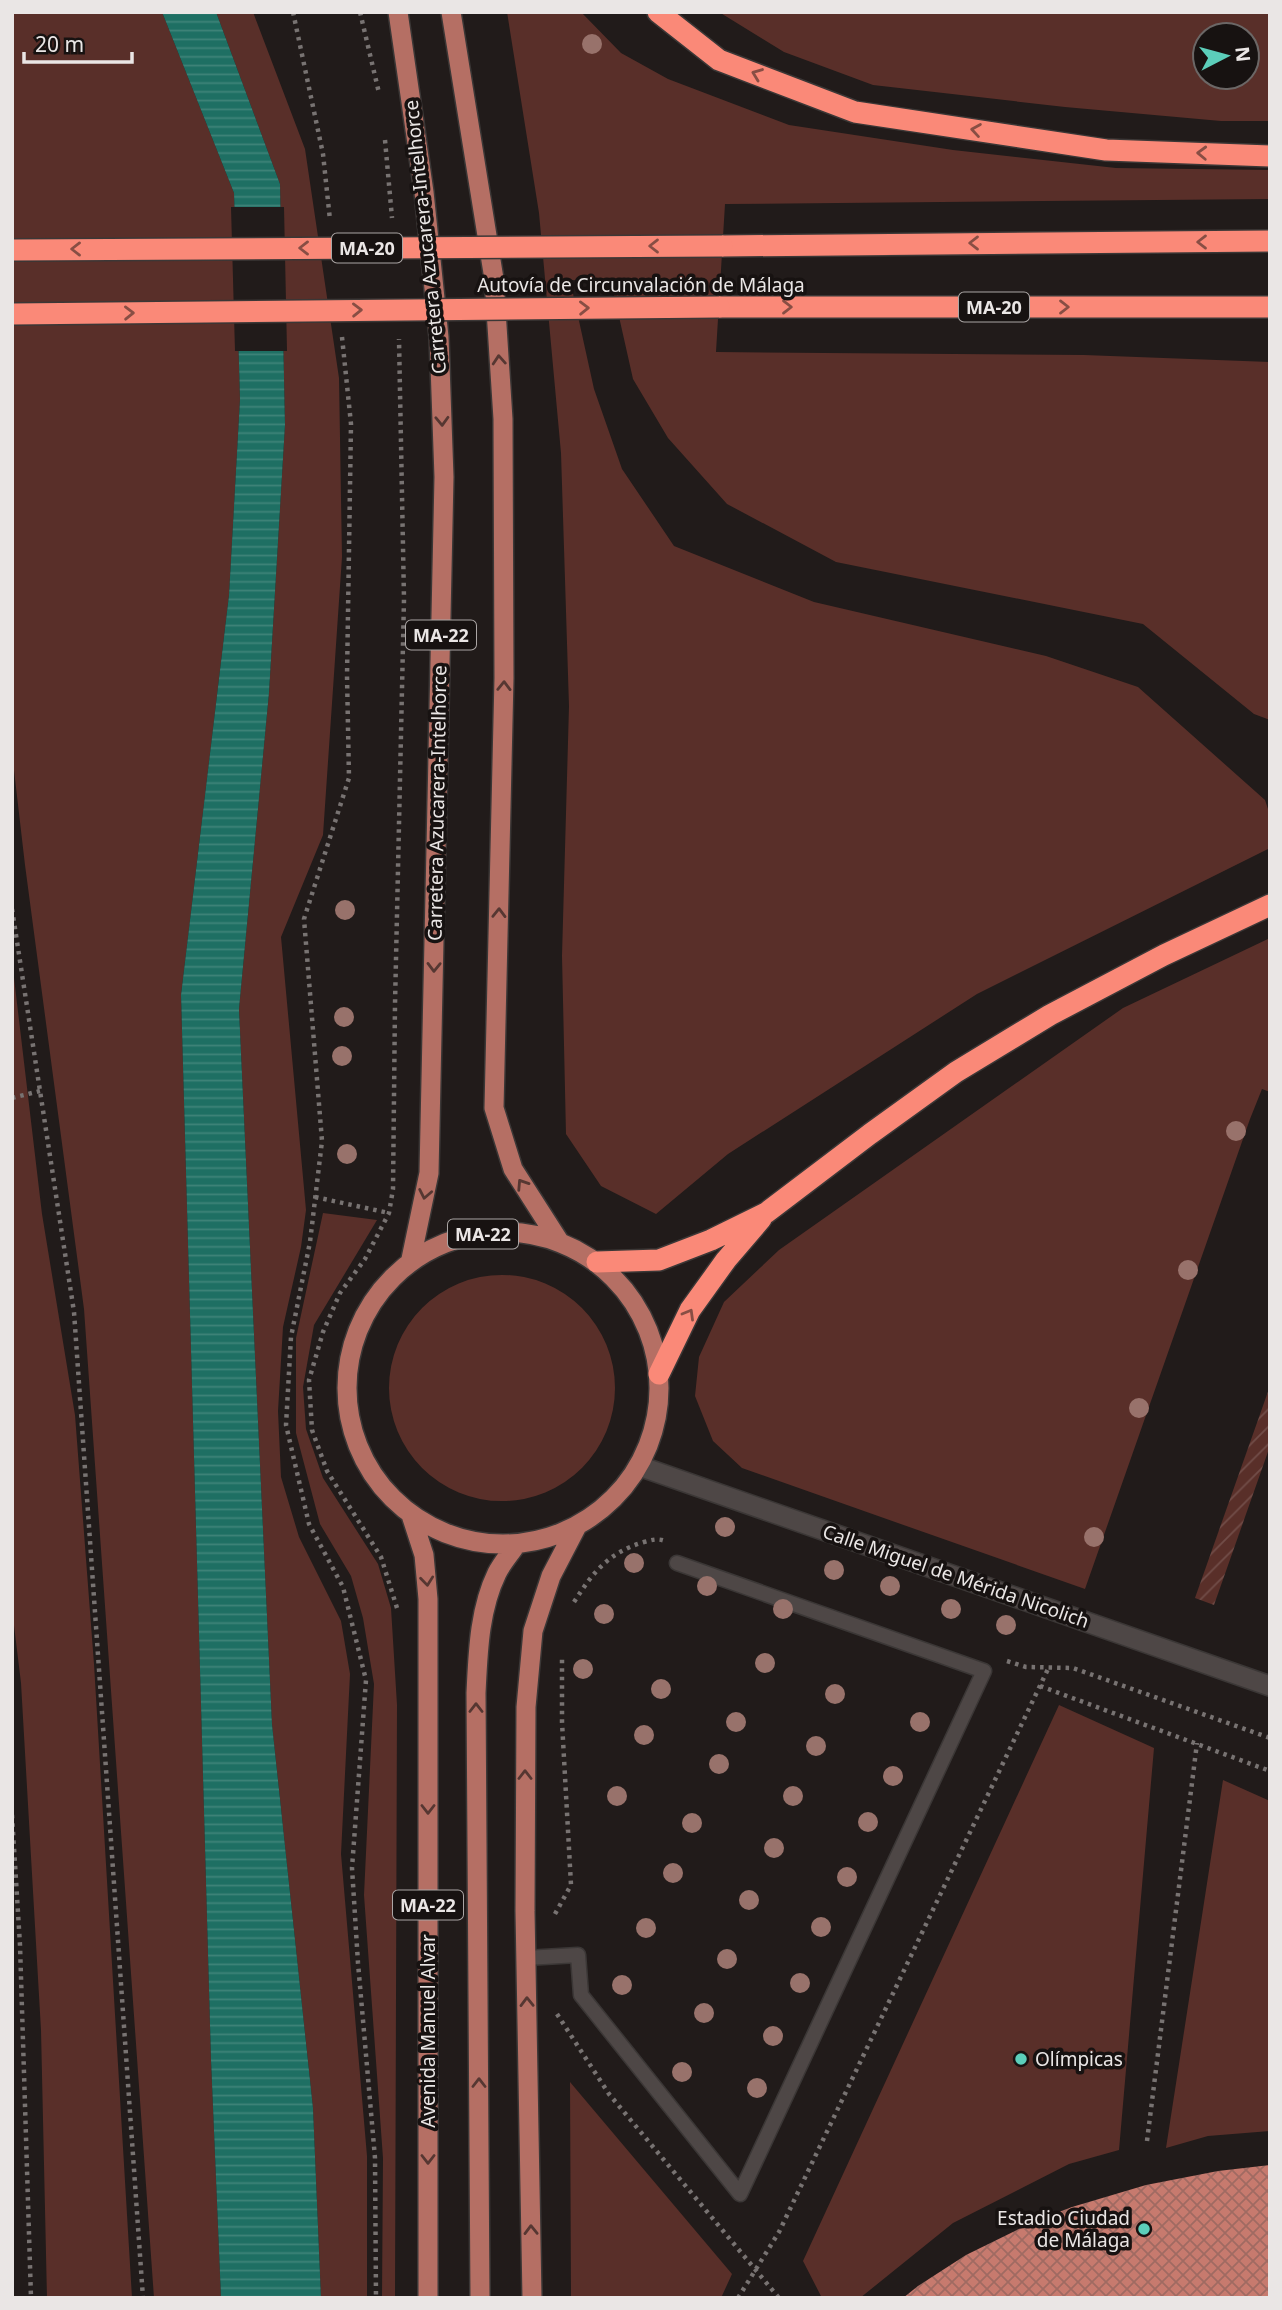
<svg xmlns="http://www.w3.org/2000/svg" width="1282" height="2310" font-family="'Noto Sans',sans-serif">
  <defs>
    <pattern id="garden-furrows" width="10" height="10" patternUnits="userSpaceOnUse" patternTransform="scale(1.75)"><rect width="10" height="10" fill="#592f29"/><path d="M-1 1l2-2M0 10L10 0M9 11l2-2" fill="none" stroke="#714d48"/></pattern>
    <pattern id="water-rules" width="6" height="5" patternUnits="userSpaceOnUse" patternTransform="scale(1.75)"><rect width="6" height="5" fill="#1e6f63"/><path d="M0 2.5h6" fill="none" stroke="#3f8479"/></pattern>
    <pattern id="building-cross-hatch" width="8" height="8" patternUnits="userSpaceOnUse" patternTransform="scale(1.75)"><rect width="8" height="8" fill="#c77a6e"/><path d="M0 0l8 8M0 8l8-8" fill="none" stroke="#a06a62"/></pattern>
    <filter id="shadow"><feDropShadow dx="8" dy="4.5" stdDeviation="2" flood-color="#0009"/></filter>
  </defs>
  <rect width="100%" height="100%" fill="#211b1a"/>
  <path fill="#592f29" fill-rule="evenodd" d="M12,12h150l72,181 6,206 -11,196 -48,400 30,1065 10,238h-67l-70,-989 -59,-444 -13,-112z
    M216,12h37l52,137 34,229 3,179 -19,278 -42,102 25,273 -5,37 -18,80 -5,84 3,66 18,60 42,84 9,53 -9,180 26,302v142h-46l-8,-190 -41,-384 -33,-715 30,-316 16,-268 -5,-241z
    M507,12h74l40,41 47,26 121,46 164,25 163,18 154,2v29l-545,5 -9,148 368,3 186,7v358l-16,-6 -111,-90 -307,-62 -109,-58 -59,-66 -35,-59 -22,-98 -41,-1 24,109 28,80 52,77 140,56 232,54 92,31 127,113 5,15v33l-293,146 -249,160 -72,60 -55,-28 -35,-52 -4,-178 7,-250 -8,-253 -22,-240z
    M719,12h551v109h-49l-156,-14 -192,-22 -89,-33zM1205,35h42v42h-42z
    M1270,938v154l-8,-3 -12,30 -165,470 -343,-121 -29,-27 -18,-45 4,-39 25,-55 55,-52 344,-242z
    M12,961l30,253 33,201 19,249 38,634h-85l-6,-268 -20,-347 -9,-74z
    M323,1213l54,7 -63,105 -11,62 3,42 17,49 55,86 13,44 6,97 -2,593h-13l1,-140 -19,-263 10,-211 -11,-66 -12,-42 -31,-52 -24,-91v-95z
    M389 1388a113 113 0 1 1 226 0a113 113 0 1 1-226 0Z
    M1059,1705l95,43 -35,402 -50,14 -116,59 -93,75h-38l-19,-37z
    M1223,1780l47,21v330l-62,5 -42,12z
    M570,2082l162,192 -11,24h-150z"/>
  <path fill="url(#garden-furrows)" d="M1270,1386v60l-56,159 -19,-7z"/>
  <path fill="url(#water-rules)" d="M162,12h54l64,172 5,241 -16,268 -30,316 33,715 41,384 8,190h-100l-10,-238 -30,-1065 48,-400 11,-196 -6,-206z"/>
  <path fill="#211b1a" d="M231,207h53l3,144h-52z"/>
  <path fill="url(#building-cross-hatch)" filter="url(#shadow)" d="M1270,2165v133h-367l15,-12 48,-31 69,-34 37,-14 74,-22 72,-14z"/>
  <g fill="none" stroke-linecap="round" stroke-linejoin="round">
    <defs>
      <path id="service" d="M526,1958l52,-3 3,40 159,199 244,-523 -307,-108"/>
      <path id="tertiary" d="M642,1467l628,219"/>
      <path id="primary" d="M398,12l26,180 15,145 5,140 -15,696 -18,86
        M451,12l43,267 9,140 1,259 -10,430 19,61 46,72
        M347 1388a156 156 0 1 1 312 0a156 156 0 1 1-312 0Z
        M411,1515l13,40 4,44v699
        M480,2298l-4,-605c2,-40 3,-83 21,-120 5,-10 13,-19 19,-28
        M532,2298l-7,-387 1,-204 7,-76 18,-55 26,-50"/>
      <path id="motorway" d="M658,12l61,48 136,52 251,38 164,6
        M722,246l548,-5
        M719,307h551
        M597,1262l62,-2 52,-20 55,-27 104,-79 86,-62 94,-57 114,-60 106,-50
        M659,1374l31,-64 36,-50 35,-41"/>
    </defs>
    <use href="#service" stroke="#3b3736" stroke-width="17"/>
    <use href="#tertiary" stroke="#3b3736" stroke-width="22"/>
    <use href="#primary" stroke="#3b3736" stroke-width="22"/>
    <use href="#motorway" stroke="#3b3736" stroke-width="24"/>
    <path stroke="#787372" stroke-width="4.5" stroke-dasharray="3.5 5" stroke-linecap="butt" d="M293,12l30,142 7,66
      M360,12l19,81
      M385,140l7,78
      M342,337l9,87 -4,252 2,102 -45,141 18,222 -12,101 -19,95 -5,88 23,99 34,63 23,93 -14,188 6,95 17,195 1,140
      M12,909l62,403 69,986
      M12,1098l28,-7
      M315,1197l74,16
      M574,1602c20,-31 34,-49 70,-60 8,-2 13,-4 21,-1
      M397,1608l-16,-51 -54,-86 -15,-41 -3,-50 14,-48 17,-39 25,-34 24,-46 4,-24 2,-185 9,-405 -5,-260
      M1007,1661l19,6 47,1 197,70
      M1040,1686l230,85
      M12,1815l8,130 11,353
      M555,1914l16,-29 -9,-163v-65
      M557,2014l52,80 170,204
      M1147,2141l50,-398
      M738,2298l41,-66 269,-563"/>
    <use href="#service" stroke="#4e4746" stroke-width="14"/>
    <use href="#tertiary" stroke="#4e4746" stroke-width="19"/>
    <use href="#primary" stroke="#b56f64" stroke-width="19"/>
    <use href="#motorway" stroke="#fa8978" stroke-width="21"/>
    <defs>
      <path id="motorway-bridge" d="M12,250l710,-4
        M12,314l707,-7"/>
    </defs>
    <use href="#motorway-bridge" stroke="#3b3736" stroke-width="24" stroke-linecap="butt"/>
    <use href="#motorway-bridge" stroke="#fa8978" stroke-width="21"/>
  </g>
  <g fill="#98726b">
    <circle cx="592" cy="44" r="10"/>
    <circle cx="345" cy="910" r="10"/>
    <circle cx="344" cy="1017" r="10"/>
    <circle cx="342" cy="1056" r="10"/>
    <circle cx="1236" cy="1131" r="10"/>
    <circle cx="347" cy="1154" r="10"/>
    <circle cx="1188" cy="1270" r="10"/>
    <circle cx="1139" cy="1408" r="10"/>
    <circle cx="725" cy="1527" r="10"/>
    <circle cx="1094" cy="1537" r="10"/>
    <circle cx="634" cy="1563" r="10"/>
    <circle cx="834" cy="1570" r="10"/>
    <circle cx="707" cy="1586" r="10"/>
    <circle cx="890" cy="1586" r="10"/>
    <circle cx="783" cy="1609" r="10"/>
    <circle cx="951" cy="1609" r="10"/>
    <circle cx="604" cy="1614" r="10"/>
    <circle cx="1006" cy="1625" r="10"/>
    <circle cx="765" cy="1663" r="10"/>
    <circle cx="583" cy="1669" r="10"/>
    <circle cx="661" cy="1689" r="10"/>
    <circle cx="835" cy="1694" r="10"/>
    <circle cx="736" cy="1722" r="10"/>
    <circle cx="920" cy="1722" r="10"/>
    <circle cx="644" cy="1735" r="10"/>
    <circle cx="816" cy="1746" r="10"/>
    <circle cx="719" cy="1764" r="10"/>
    <circle cx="893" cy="1776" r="10"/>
    <circle cx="617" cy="1796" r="10"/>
    <circle cx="793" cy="1796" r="10"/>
    <circle cx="868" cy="1822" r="10"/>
    <circle cx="692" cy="1823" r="10"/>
    <circle cx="774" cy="1848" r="10"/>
    <circle cx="673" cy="1873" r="10"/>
    <circle cx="847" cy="1877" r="10"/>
    <circle cx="749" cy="1900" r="10"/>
    <circle cx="821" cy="1927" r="10"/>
    <circle cx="646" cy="1928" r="10"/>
    <circle cx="727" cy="1959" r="10"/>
    <circle cx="800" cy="1983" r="10"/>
    <circle cx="622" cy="1985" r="10"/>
    <circle cx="704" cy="2013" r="10"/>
    <circle cx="773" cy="2036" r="10"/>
    <circle cx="682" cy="2072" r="10"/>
    <circle cx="757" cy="2088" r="10"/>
  </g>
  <defs><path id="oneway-chevron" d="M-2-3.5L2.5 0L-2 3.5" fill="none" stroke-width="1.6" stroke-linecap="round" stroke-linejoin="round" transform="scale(1.75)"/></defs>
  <g stroke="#884e44">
    <use href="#oneway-chevron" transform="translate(757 74) rotate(-159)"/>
    <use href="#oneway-chevron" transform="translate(976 130) rotate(-171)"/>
    <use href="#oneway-chevron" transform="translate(1202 153) rotate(-178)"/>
    <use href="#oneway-chevron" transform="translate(1202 242) rotate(180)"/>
    <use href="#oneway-chevron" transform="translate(974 243) rotate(180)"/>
    <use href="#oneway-chevron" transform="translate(654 246) rotate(180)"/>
    <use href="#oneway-chevron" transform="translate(304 248) rotate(180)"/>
    <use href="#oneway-chevron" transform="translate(76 249) rotate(180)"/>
    <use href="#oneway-chevron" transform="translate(787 307)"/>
    <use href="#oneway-chevron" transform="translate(1064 307)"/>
    <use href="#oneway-chevron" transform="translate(584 308) rotate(-1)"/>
    <use href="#oneway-chevron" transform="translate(357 310) rotate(-1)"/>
    <use href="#oneway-chevron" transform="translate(129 313) rotate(-1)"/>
    <use href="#oneway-chevron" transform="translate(689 1314) rotate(-60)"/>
  </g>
  <g stroke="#563732">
    <use href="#oneway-chevron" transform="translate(499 360) rotate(-94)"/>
    <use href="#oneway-chevron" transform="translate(442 421) rotate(88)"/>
    <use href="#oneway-chevron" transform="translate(504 686) rotate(-89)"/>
    <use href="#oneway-chevron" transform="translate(499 913) rotate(-89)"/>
    <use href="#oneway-chevron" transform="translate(434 967) rotate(91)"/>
    <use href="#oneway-chevron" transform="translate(522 1184) rotate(-123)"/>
    <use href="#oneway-chevron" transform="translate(425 1194) rotate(101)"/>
    <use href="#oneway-chevron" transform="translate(427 1581) rotate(84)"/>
    <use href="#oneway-chevron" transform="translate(476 1708) rotate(-90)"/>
    <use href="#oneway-chevron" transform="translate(525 1775) rotate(-90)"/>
    <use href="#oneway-chevron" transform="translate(428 1809) rotate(90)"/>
    <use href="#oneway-chevron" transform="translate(527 2002) rotate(-91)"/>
    <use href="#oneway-chevron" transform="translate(479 2083) rotate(-90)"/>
    <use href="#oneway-chevron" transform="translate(428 2159) rotate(90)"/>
    <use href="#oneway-chevron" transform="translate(531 2230) rotate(-91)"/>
  </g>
  <g fill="#5cceba" stroke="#171211" stroke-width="2.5">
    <circle cx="1021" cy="2059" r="7"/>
    <circle cx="1144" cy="2229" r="7"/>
  </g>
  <g text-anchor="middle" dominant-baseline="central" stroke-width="7" stroke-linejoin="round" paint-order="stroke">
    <g fill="#171211" stroke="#aba6a5" stroke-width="2">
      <rect x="332" y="233.5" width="70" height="29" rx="5"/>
      <rect x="959" y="292.5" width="70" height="29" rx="5"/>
      <rect x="406" y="620.5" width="70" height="29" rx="5"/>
      <rect x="448" y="1219.5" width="70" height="29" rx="5"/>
      <rect x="393" y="1890.5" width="70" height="29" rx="5"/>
    </g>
    <g font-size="18" font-weight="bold" fill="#eae6e5">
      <text x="367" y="248">MA-20</text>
      <text x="994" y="307">MA-20</text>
      <text x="441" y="635">MA-22</text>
      <text x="483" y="1234">MA-22</text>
      <text x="428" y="1905">MA-22</text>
    </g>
    <g font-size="19" fill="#eae6e5" stroke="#171211">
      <text transform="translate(425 237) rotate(-96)">Carretera Azucarera-Intelhorce</text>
      <text x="641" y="285">Autovía de Circunvalación de Málaga</text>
      <text transform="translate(437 803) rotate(-89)">Carretera Azucarera-Intelhorce</text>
      <text transform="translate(956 1576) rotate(19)">Calle Miguel de Mérida Nicolich</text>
      <text transform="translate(428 2031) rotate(-90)">Avenida Manuel Alvar</text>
    </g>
    <g font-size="19" fill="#eae6e5" stroke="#171211" text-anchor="start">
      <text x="1035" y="2059">Olímpicas</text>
      <text x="1130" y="2218" text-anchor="end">Estadio Ciudad<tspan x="1130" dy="22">de Málaga</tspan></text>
    </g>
  </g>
  <rect width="1282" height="2310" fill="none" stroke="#eae6e5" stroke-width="28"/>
  <g transform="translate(1226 56) rotate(84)"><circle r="33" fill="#171211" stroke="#6b6766" stroke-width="2"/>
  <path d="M0-5L12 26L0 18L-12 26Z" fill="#5cceba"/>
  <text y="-10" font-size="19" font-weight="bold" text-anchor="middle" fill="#eae6e5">N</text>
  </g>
  <path d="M24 52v10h108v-10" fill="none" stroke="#eae6e5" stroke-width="3.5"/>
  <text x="35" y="52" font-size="21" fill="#eae6e5" stroke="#171211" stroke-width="5" paint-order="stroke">20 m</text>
</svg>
